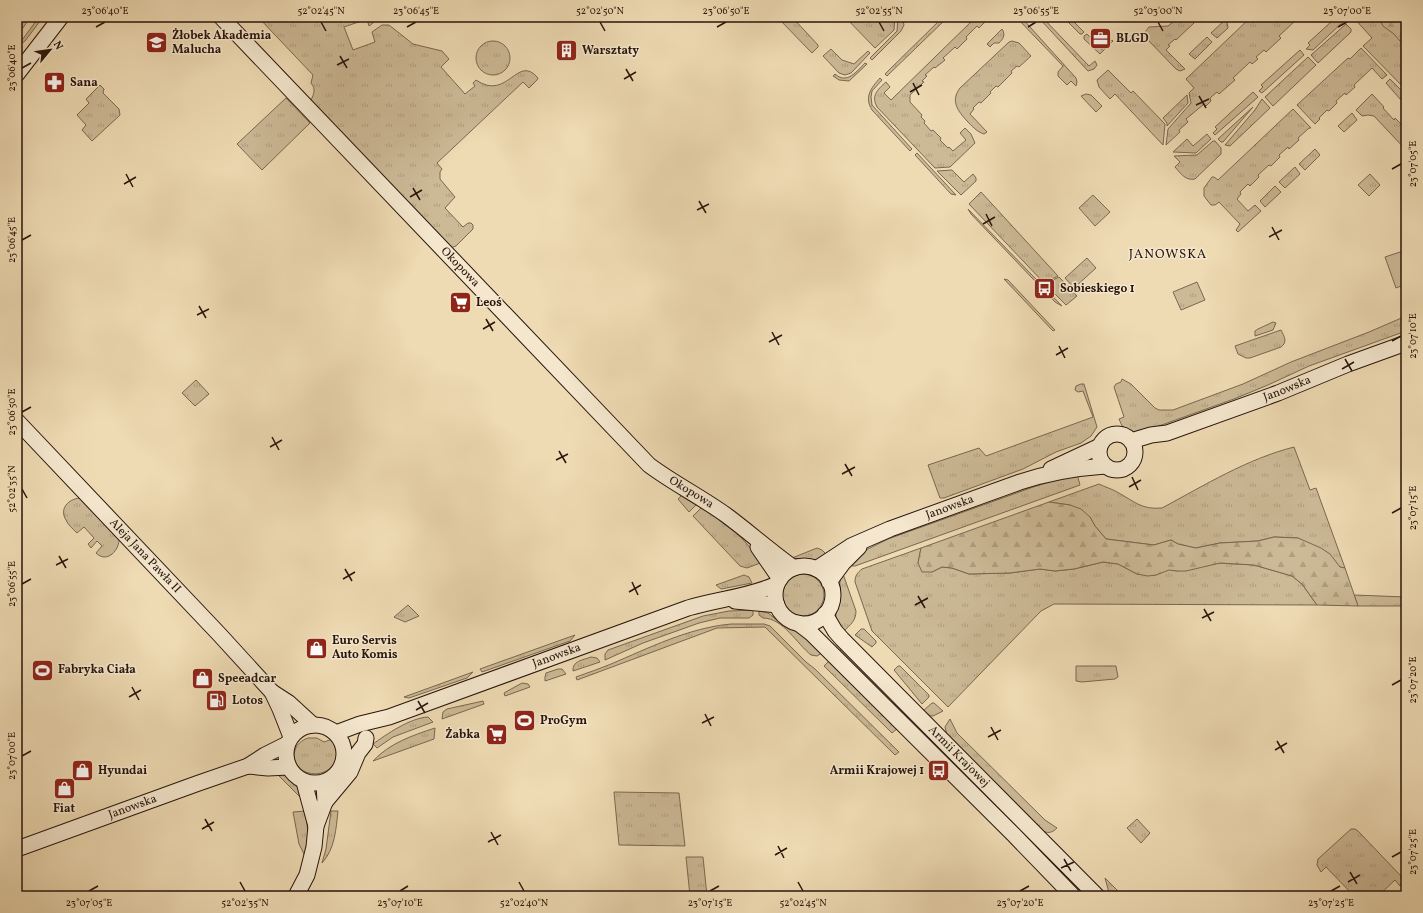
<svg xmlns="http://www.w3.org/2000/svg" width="1423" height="913" font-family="Vollkorn,serif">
  <defs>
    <pattern id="grass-tufts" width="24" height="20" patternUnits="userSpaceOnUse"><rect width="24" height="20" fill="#ccb996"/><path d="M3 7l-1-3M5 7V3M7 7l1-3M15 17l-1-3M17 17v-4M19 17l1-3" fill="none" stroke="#af9e80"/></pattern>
    <pattern id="forest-firs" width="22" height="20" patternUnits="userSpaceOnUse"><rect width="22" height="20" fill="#ccb996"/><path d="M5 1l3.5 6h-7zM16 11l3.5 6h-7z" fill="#af9e80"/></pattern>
  </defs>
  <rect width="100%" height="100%" fill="#eedab3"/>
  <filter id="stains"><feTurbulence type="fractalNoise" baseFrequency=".005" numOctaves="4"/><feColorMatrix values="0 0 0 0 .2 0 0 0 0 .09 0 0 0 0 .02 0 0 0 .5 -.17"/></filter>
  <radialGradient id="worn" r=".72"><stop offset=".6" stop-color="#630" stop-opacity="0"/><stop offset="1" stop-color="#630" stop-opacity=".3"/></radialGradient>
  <path fill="url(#grass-tufts)" stroke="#7a6750" d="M22,17l8,1 -13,18v-12z
    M39,17h4l-18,24 -8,6z
    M258,17h118l-3,6 -4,3 -2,-7 -23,8 9,23 22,-8 -3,-10 10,-7h7l24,19 29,7 7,8 -8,8 24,27 10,-8 -2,-3 3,-3c32,22 41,-27 62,-2l-1,2 -8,8 -6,-6 -86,81 5,6 -2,3v7l15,18 -10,11 18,19 5,-4h3l2,2v4l-17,17 -6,2 -139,-148c3,-6 5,-11 0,-17l2,-8z
    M777,17h15l26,28v2l-6,6z
    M845,17h50l-1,13 -19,18z
    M898,17h4l2,8 -3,6 -29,29 -2,-2 27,-27z
    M943,17h5l-61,59 -2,-2z
    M976,17h14l-11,11 -2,-2 -11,11 1,2 -10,10 -2,-2 -12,11 2,2 -10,8 -1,-1 -9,8 2,1 -5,5 2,1 -14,13v7l12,13 -1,2 4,4 -1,2 7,8 2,-1 8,8 -1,2 8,8 1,-1 4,4 13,-11 -6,-7 5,-5 6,6 4,9 -25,24 -15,1 -58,-61c-6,-11 0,-17 9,-25l4,5 -6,6 7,7z
    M1016,17h5l55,61 1,4 -1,4 -5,-5 -4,4 -9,-9v-4l5,-6z
    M1038,17h4l47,49 6,-5 2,4 -3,4 -6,2z
    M1069,17l15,15 -2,2h-2l-13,-13z
    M1179,17h18l-4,4 1,2 -18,17 -1,-1 -7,6 2,1 -4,4 19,19 -5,2 -4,-2 -31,-32c-1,-5 1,-6 4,-10l19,-1z
    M1251,17h53l-5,5 -3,-2 -17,16 2,2 -15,14 -2,-2 -8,7 2,2 -6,5 -2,-2 -17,16 2,2 -16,14 -2,-2 -7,6 1,3 -5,5 -2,-2 -18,15 2,3 -9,8 1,2 -14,13 2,-16 23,-26 -2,-10 5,-5 -8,-9z
    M1330,17h10l4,4 -31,29 -7,-1 4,-4 -2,-2 24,-22z
    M1353,17h53v73l-43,-44 9,-8z
    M1225,20l2,2 1,6 -11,10 -6,-5z
    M1346,24l5,5v3l-33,31 -7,-8z
    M1002,29c4,6 1,10 -3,14h-5l-4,4 -3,-3z
    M1087,34l15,16 10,-10 1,1 -13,13 -16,-15v-3z
    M1207,37l5,5 -17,17 -6,-5z
    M476 58a17 17 0 1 1 34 0a17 17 0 1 1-34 0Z
    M1012,41l7,2 12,13 -12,11 -2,-1 -6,5 1,2 -14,14 -2,-1 -6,6 1,1 -10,10 -2,-1 -6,6 1,1 -4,5 17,18 -3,2c-7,-2 -12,-8 -17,-13 -9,-10 -17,-20 -7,-33l49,-46z
    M1361,48l26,27 -5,4 -10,-11 -18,17 1,2 -9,8 -1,-2 -9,8 1,2 -8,8 -2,-1 -8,8 1,1 -5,5 -18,-19 51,-47 2,1z
    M831,49l11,11 12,4 14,-13 2,2 -19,20 -6,2 -6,-2 -16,-17z
    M1300,50l4,5 -42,38 -3,-2 4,-4 -2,-2z
    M1308,57l8,8 -43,41 -8,-9z
    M865,63l2,1 -18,17 -10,-1 -6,-4 2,-2c12,11 22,-3 30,-11z
    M1108,70l23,23 2,-2 32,33 -2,21 -48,-51 -5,5 -11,-12 -2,-7z
    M880,78l2,2 -10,11 -1,6 1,8 40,44 -2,2 -38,-41c-8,-13 -1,-22 8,-32z
    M1390,79l15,15 -5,5 -14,-16z
    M100,85l4,4 -1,4 16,16 1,6 -28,26 -10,-11 4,-5 -9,-10 12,-12 -3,-4z
    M1253,92l5,5 -43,38 -2,-2 4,-4 -2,-2z
    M1086,94l5,1 11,11 -6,6 -15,-16z
    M1372,94l12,13 -1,1 11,12 1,-2 11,11v21l-32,-34 -6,-1 -6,1 -6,-6z
    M1187,95l1,8 -21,23v-3l-4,-5z
    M286,98l24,25 -48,47 -25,-26z
    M1262,99l8,9 -40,38 -5,-1 30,-35z
    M1253,107l-30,35h-2l-3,-3z
    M1293,109l18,19h-2l-11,10 1,2 -10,9 -1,-2 -9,8 1,2 -9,9 -2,-1 -11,10 1,2 -9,9 -2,-2 -8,8 1,2 -4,5 11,12 7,-6 6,6 -23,21 -2,-2 4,-6 -21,-22 -4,3h-4l-7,-9v-8l8,-11h2l4,3z
    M1352,113l5,7 -13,12 -6,-6z
    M1207,134l4,5 -15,14 -23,-1 14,-13 6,7z
    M1213,141h2l6,7v6l-26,25c-9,2 -14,-5 -20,-12l5,-5 -6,-6 23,-1z
    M1315,149l5,6 -15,15 -6,-6z
    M917,153l39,42 -5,-1 -36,-39z
    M1295,167l5,7 -15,14 -6,-6z
    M952,170l12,12 9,-8 3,4v3l-15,14 -24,-24z
    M1370,174l10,11 -11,11 -11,-11z
    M1275,186l6,6 -16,15 -5,-6z
    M981,192l77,84 -14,7 -75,-79z
    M1093,195l17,17 -15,14 -16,-18z
    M968,209l94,97 -7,-4 -84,-88z
    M1087,258l9,10 -22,20 -9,-10z
    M1059,277l18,19 -11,9 -21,-21z
    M1004,279l4,1 47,50 -2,1z
    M1197,282l8,18 -24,10 -8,-18z
    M1406,316v15l-97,35 -41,19 -34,14 -89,32c-15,2 -20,3 -26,-12l5,-2 -10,-30 2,-3 5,-2 1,-3 9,5 24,24 4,2h14l70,-26 48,-22 78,-30z
    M1273,322l3,1 -3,7 -18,6v-5l3,-2z
    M1281,330c3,6 7,12 0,17l-31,11h-4l-8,-4 -3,-8z
    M196,380l13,14 -14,12 -13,-13z
    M1081,384h3l13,43 -6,9 -10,7 -25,9 -33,17 -79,29h-4l-12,-33 51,-17 7,8 107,-39 -10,-26 -5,1 -3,-2 1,-4z
    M1294,447l16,43 6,-2 29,80 -5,-1 -42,-29 -24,-1 -16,4 -38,2 -24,5 -18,-4 -7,-4 -17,5 -48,-6 -11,-13 -5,-9 -20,-12 -21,-3 50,-18c6,3 13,5 18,8 17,9 24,18 45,16 43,-23 85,-49 132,-61z
    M1077,474l3,11 -225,81h-3l-3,-3 13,-11 26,-13 148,-53z
    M682,495l14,9 -1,2 -6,6 -11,-13z
    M80,498l39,40c1,12 -12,26 -23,15l6,-7 -5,-5 -6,7 -3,-4 6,-6 -10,-11 -7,6c-4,-4 -9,-8 -11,-13 -7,-11 2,-21 14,-22z
    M702,507l36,27 25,28 -16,6 -7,-2 -47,-50z
    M817,548l5,2 6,6 -8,4 -28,-2z
    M921,548l-3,15 14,9 10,-5 10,1 17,6 41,-1 30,-4 15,2 19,-2 29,-7 15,2 19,10 19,1 13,-6 8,2 42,-8 35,2 38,11 10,8 15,21 -263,-1 -13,7 -93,96 -76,-76 -17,-49c0,-6 2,-9 7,-13z
    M842,571l14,40c0,10 -6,14 -12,20 -3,-4 -7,-8 -8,-13 -1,-6 3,-12 4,-19 1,-11 -2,-15 2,-28z
    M782 595a21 21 0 1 1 42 0a21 21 0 1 1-42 0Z
    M744,575l5,2 3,6 -31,6 -5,-4z
    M1354,595l52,2v9h-48z
    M408,605l11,11 -14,6 -11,-5z
    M753,610v5l-4,3h-29l-21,5 -56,20 -38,17v-6l3,-4 95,-34 26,-5z
    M759,611l9,2 19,15 14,5 21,20 -5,3 -6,-1c-14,-11 -28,-37 -48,-37l-4,-3z
    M731,624h33l6,2 36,36 9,7 84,83 -4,3 -130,-128 -48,1 -140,52 -1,-3c11,-4 23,-8 35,-13 38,-16 77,-36 120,-40z
    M861,629h3l12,12v2l-4,4 -17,-12z
    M575,635l-5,6 -88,31 -2,-3z
    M843,648l67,67 -4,4 -68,-67z
    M591,657l6,1 3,4 -27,9c-1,-10 10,-11 18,-14z
    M830,660l68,68 -6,5 -68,-67z
    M898,666h2l29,29v2l-7,7 -28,-34z
    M1076,666h40l2,11 -3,2 -33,3 -6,-1z
    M558,669h4l4,5 -21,7v-4l1,-4z
    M473,672l-6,6 -58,20 -5,-1z
    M522,683l6,1 2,3 -25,9 -1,-3z
    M483,701l1,3 -42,15 1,-7 4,-3z
    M932,703h2l9,8 -10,5h-3l-7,-5z
    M428,717l5,5 -40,15 -16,11 -4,-4c14,-10 37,-26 55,-27z
    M950,719l7,14 88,87 12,8c-4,4 -8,6 -14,3l-96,-96 -2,-8z
    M435,728l-1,11 -61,22c17,-18 38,-25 62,-33z
    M308,738h9l7,4 11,-4c15,46 -48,45 -40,12 2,-6 7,-10 13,-12z
    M940,746l149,150h-8l-144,-147z
    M276,773c17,0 23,8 25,25z
    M614,792l65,1 6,53 -66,-1z
    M306,811l2,24 -3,21 -6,-12 -6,-32z
    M331,811h7c-2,18 -3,38 -16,52l4,-14z
    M1137,819l13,14 -9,10 -14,-15z
    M1351,829h4l3,2 43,45 1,6 -2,4 -5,-6 -17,16h-24l-28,-29 -5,5 -4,-7 1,-6z
    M686,857h17l4,39h-17z
    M1105,878l18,18h-13z"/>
  <path fill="url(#forest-firs)" stroke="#7a6750" d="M1378,17h28v31l-12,-14 -11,-8z
    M1049,502l21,3 11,4 9,8 5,9 11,13 48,6 17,-5 7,4 18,4 24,-5 38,-2 16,-4 24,1 23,10 9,6 10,13 5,1 13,38 -41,-1 -15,-21 -10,-8 -38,-11 -34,-2 -34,8h-9l-8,-1 -13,5 -8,1 -11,-2 -19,-10 -15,-2 -29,7 -19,2 -15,-2 -30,4 -41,1 -17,-6 -10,-1 -10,5h-10l-4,-9 3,-15z"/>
  <path fill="#ccb996" stroke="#7a6750" d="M1406,250v34l-10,4 -11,-31z"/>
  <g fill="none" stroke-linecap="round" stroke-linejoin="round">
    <defs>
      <g id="secondary">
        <path id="s1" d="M221,17l428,448c24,18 52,32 77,50 23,17 44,36 68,53"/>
        <path d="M17,74l44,-57"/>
        <path id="s2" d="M17,421l202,213 53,58 17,11 24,22"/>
        <circle cx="1117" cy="452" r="18"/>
        <path id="s3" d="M1131,441l20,-6 16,-2 111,-40 70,-29 58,-21"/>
        <path d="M1051,469l49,-23"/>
        <path d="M758,547l22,32"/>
        <circle cx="804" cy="595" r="29"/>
        <path id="s4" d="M816,569l35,-23 39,-17 130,-47c27,-9 57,-14 85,-16"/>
        <path d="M829,582l14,-19 16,-16"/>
        <path d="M735,601l42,4"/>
        <path id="s5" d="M825,614l10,17 7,8 255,257"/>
        <path d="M798,623l13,10 202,201 60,62"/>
        <path d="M272,692l8,17 11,28"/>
        <circle cx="315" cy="754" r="29"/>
        <path id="s6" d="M336,733l24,-9 29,-7 299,-109c29,-9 61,-11 89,-24"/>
        <path d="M248,766l20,2 20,-1"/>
        <path d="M304,782l12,44"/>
        <path d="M325,802l25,-30 8,-19 7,-9 1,-6"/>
        <path id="s7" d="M17,849l179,-65 52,-18 17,-11 22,-11"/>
        <path d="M296,896l11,-21 7,-28 2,-21 9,-24 -1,-19"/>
      </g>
    </defs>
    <use href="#secondary" stroke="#28150b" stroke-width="17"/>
    <use href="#secondary" stroke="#f4e7ce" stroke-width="15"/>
  </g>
  <path fill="none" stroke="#28150b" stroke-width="1.5" d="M321,22l5,9M600,22l5,9M879,22l5,9M1158,22l5,9M96,27l9,-5M407,27l9,-5M717,27l9,-5M1028,27l8,-5M1338,27l9,-5M340,56l7,12M337,65l12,-6M22,68l9,-5M626,69l7,12M624,79l12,-7M913,83l6,12M910,92l12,-7M1199,96l7,12M1196,105l13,-6M1392,169l9,-5M126,174l7,13M124,184l12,-7M413,188l7,12M410,197l12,-7M699,201l7,12M697,210l12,-6M986,214l6,12M983,224l12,-7M1272,227l7,13M1269,237l13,-7M22,240l9,-5M199,306l7,12M197,315l12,-6M486,319l7,12M483,329l12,-7M772,332l7,13M1392,341l9,-5M769,342l13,-7M1059,346l6,12M1056,355l12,-7M1345,359l7,12M1342,369l12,-7M22,412l9,-5M272,437l7,13M270,447l12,-7M559,451l7,12M556,460l12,-6M845,464l7,12M842,474l13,-7M1132,477l6,13M1129,487l12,-7M22,489l5,9M1392,513l9,-5M59,556l7,12M56,565l12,-6M345,569l7,12M343,579l12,-7M632,582l6,13M22,584l9,-5M629,592l12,-7M918,596l7,12M915,605l13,-7M1204,609l7,12M1202,618l12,-6M1392,685l9,-5M132,687l7,13M129,697l12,-7M418,701l7,12M416,710l12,-7M705,714l6,12M702,723l12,-6M991,727l7,13M988,737l13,-7M1277,741l7,12M1275,750l12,-7M22,756l9,-5M205,819l7,12M202,829l12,-7M491,832l7,13M488,842l13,-7M778,846l6,12M775,855l12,-7M1392,857l9,-5M1064,859l7,12M1061,868l13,-6M1350,872l7,12M240,882l5,9M519,882l5,9M798,882l5,9M1348,882l12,-7M89,891l9,-5M400,891l8,-5M710,891l9,-5M1020,891l9,-5M1331,891l9,-5"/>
  <defs>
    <symbol id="office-square" viewBox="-11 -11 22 22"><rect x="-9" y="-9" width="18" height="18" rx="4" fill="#8f2418" stroke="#f4e7ce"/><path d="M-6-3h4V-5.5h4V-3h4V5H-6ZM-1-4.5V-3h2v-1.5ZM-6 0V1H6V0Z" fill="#fff"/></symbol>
    <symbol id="school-square" viewBox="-11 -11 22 22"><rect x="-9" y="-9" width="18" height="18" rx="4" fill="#8f2418" stroke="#f4e7ce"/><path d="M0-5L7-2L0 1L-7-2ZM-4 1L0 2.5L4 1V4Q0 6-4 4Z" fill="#fff"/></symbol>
    <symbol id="building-square" viewBox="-11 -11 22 22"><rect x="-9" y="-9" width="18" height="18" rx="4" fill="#8f2418" stroke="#f4e7ce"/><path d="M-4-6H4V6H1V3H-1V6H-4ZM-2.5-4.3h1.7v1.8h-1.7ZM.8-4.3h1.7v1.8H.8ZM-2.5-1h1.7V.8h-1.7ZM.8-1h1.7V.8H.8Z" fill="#fff"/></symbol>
    <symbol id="pharmacy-square" viewBox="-11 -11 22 22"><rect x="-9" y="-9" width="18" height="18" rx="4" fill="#8f2418" stroke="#f4e7ce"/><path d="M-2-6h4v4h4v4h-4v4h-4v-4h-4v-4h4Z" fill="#fff"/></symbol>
    <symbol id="bus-square" viewBox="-11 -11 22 22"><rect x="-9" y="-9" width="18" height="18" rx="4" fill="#8f2418" stroke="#f4e7ce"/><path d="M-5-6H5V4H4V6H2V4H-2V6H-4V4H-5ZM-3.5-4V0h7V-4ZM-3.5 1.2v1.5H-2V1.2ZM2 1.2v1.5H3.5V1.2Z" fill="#fff"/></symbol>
    <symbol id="supermarket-square" viewBox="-11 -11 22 22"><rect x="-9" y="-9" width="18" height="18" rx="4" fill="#8f2418" stroke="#f4e7ce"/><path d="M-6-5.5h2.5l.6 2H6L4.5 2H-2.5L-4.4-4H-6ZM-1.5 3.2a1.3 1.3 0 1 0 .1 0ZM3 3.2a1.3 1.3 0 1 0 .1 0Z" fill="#fff"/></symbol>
    <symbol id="shop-square" viewBox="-11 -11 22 22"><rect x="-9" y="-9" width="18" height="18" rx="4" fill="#8f2418" stroke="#f4e7ce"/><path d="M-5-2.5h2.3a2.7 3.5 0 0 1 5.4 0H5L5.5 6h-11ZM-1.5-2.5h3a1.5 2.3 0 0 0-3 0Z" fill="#fff"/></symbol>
    <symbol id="stadium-square" viewBox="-11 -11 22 22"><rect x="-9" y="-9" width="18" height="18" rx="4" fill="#8f2418" stroke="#f4e7ce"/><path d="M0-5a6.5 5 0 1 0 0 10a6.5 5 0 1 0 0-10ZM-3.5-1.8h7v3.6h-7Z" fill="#fff"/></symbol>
    <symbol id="fuel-square" viewBox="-11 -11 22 22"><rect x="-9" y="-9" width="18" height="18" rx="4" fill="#8f2418" stroke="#f4e7ce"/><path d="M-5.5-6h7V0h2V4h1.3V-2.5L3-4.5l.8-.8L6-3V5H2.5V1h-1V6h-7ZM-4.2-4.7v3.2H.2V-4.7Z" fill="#fff"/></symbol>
  </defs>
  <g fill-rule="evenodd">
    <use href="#office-square" x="1088" y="26" width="25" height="25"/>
    <use href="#school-square" x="144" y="30" width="25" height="25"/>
    <use href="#building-square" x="554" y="38" width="25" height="25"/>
    <use href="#pharmacy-square" x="42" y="70" width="25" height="25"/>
    <use href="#bus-square" x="1032" y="276" width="25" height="25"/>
    <use href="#supermarket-square" x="448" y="290" width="25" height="25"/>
    <use href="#shop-square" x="304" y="636" width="25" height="25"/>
    <use href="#stadium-square" x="30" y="658" width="25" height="25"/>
    <use href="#shop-square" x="190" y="666" width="25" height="25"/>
    <use href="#fuel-square" x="204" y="688" width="25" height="25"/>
    <use href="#stadium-square" x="512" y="708" width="25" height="25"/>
    <use href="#supermarket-square" x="484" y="722" width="25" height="25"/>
    <use href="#shop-square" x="70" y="758" width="25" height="25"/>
    <use href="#bus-square" x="926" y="758" width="25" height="25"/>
    <use href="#shop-square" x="52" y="776" width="25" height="25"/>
  </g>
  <g text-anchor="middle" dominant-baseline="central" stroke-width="3" stroke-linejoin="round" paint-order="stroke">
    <g font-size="12" font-weight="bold" fill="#28150b" stroke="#f4e7ce" text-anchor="start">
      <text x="172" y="36">Żłobek Akademia<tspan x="172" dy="14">Malucha</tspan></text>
      <text x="1116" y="39">BLGD</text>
      <text x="582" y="51">Warsztaty</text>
      <text x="70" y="83">Sana</text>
      <text x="1060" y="289">Sobieskiego 1</text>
      <text x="476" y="303">Leoś</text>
      <text x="332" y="641">Euro Servis<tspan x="332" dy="14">Auto Komis</tspan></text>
      <text x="58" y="670">Fabryka Ciała</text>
      <text x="218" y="679">Speeadcar</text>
      <text x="232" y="701">Lotos</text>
      <text x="540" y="721">ProGym</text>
      <text x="480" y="735" text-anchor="end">Żabka</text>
      <text x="98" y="771">Hyundai</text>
      <text x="924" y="771" text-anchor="end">Armii Krajowej 1</text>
      <text x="64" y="809" text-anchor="middle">Fiat</text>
    </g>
    <g font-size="12" fill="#28150b" stroke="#f4e7ce">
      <text stroke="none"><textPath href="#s1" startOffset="346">Okopowa</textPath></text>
      <text stroke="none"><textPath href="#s3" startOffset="165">Janowska</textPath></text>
      <text stroke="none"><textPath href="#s1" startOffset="670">Okopowa</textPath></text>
      <text stroke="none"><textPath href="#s4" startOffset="148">Janowska</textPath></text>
      <text stroke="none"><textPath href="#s2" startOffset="186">Aleja Jana Pawła II</textPath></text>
      <text stroke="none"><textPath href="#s6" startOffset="234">Janowska</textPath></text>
      <text stroke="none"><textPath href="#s5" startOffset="196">Armii Krajowej</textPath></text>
      <text stroke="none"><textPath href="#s7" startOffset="123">Janowska</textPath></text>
    </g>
    <g font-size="13" letter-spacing="1" fill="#28150b" stroke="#f4e7ce">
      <text x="1168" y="255">JANOWSKA</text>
    </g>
  </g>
  <rect width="1423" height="913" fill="none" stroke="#eedab3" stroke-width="44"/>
  <g transform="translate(50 50) rotate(61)" stroke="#f4e7ce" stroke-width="3" paint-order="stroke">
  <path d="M0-3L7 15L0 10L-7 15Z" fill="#28150b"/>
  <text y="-6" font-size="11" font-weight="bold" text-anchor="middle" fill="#28150b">N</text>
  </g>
  <rect x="22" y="22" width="1379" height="869" fill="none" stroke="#28150b" stroke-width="1.5"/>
  <g font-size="10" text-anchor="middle" fill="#28150b">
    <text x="105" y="14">23°06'40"E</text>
    <text x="321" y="14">52°02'45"N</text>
    <text x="416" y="14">23°06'45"E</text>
    <text x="600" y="14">52°02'50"N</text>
    <text x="726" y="14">23°06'50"E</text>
    <text x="879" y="14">52°02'55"N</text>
    <text x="1036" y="14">23°06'55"E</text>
    <text x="1158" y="14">52°03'00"N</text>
    <text x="1347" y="14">23°07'00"E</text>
    <text transform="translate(11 68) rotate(-90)" y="4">23°06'40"E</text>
    <text transform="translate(1412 164) rotate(-90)" y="4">23°07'05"E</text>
    <text transform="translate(11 240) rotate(-90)" y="4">23°06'45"E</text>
    <text transform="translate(1412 336) rotate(-90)" y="4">23°07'10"E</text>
    <text transform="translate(11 412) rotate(-90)" y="4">23°06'50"E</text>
    <text transform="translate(11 489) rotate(-90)" y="4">52°02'35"N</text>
    <text transform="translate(1412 508) rotate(-90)" y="4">23°07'15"E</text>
    <text transform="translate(11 584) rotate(-90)" y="4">23°06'55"E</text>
    <text transform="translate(1412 680) rotate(-90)" y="4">23°07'20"E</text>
    <text transform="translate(11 756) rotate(-90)" y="4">23°07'00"E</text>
    <text transform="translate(1412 852) rotate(-90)" y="4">23°07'25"E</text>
    <text x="89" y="906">23°07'05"E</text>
    <text x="245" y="906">52°02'35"N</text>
    <text x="400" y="906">23°07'10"E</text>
    <text x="524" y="906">52°02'40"N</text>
    <text x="710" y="906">23°07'15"E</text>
    <text x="803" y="906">52°02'45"N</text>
    <text x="1020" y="906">23°07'20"E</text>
    <text x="1331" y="906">23°07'25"E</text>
  </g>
  <rect width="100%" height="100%" filter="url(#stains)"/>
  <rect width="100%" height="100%" fill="url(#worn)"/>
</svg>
